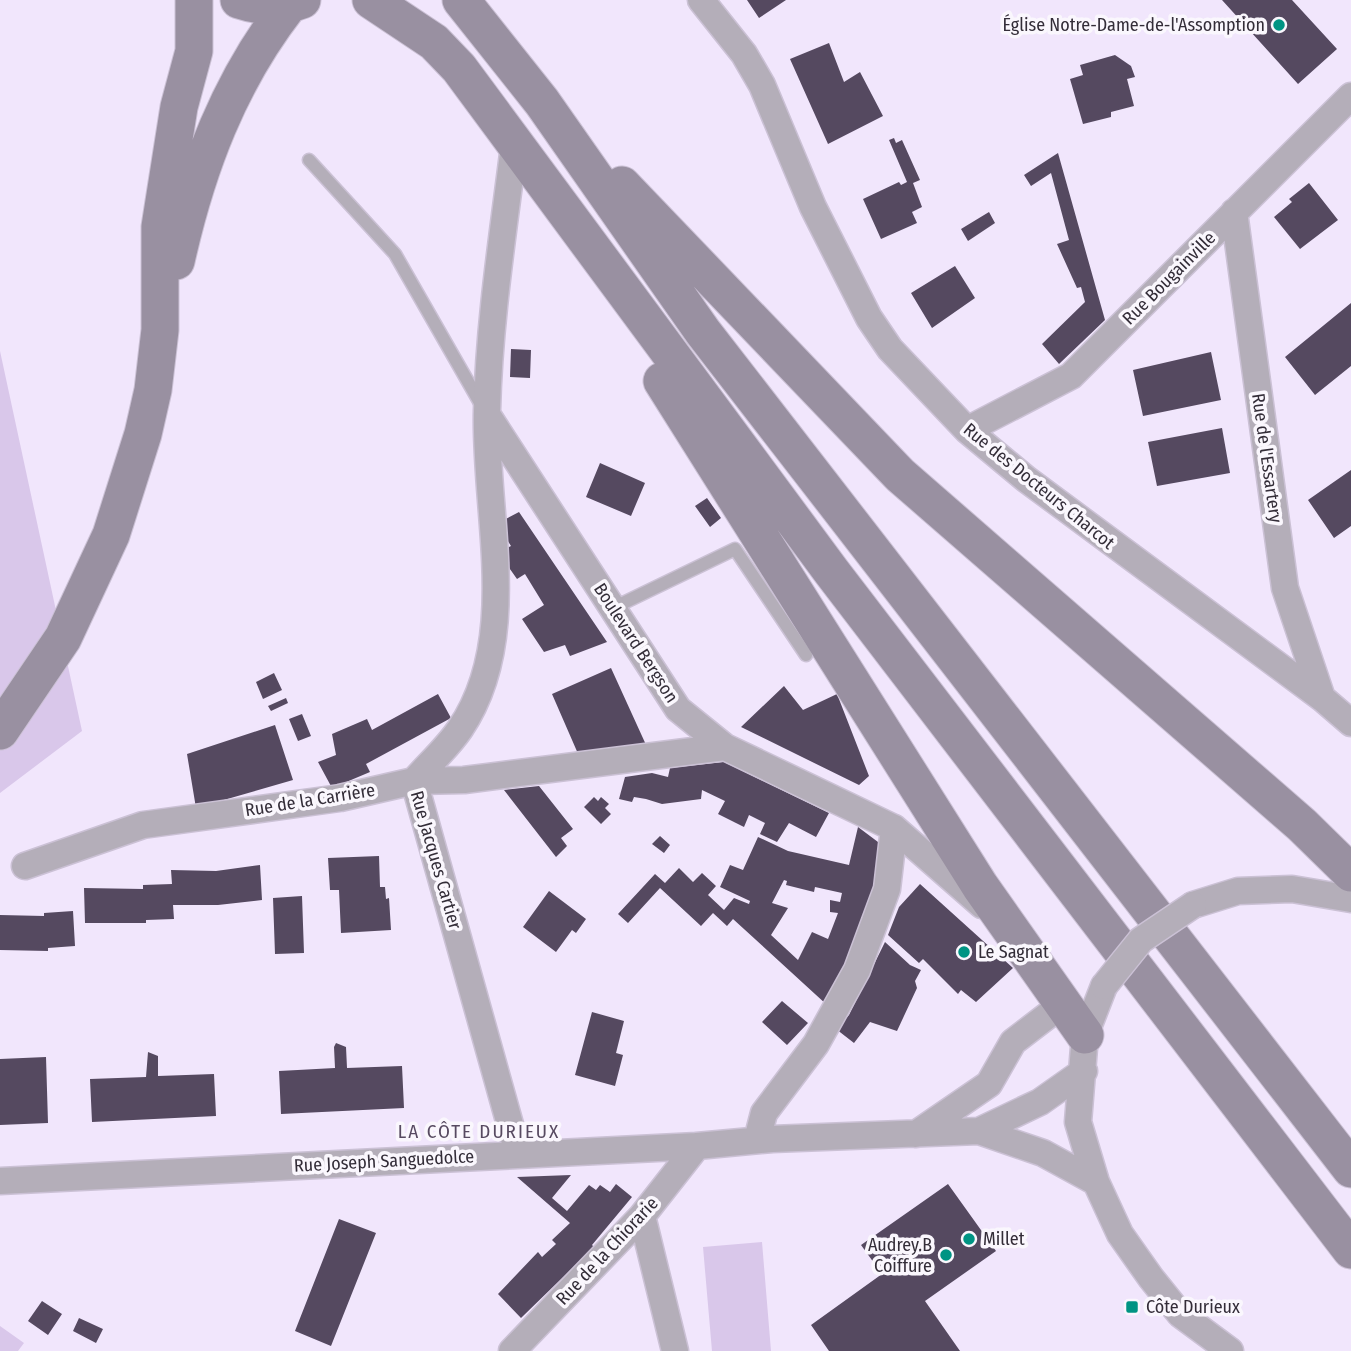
<svg xmlns="http://www.w3.org/2000/svg" width="1351" height="1351" font-family="'Fira Sans Condensed',sans-serif">
  <rect width="100%" height="100%" fill="#f1e6fc"/>
  <path fill="#d9c7ea" d="M0,351l82,380 -82,62z
    M762,1242l9,109h-59l-9,-104z
    M0,1326l24,17 -6,8h-18z"/>
  <path fill="#554960" fill-rule="evenodd" d="M747,0h39l-27,18z
    M1222,0h70l45,49 -39,35z
    M829,43l15,39 16,-10 23,44 -55,28 -38,-85z
    M1115,55l16,11 4,11 -8,2 7,27 -23,6v5l-28,7 -13,-45 13,-4 -3,-10z
    M894,138l2,5 6,-3 18,40 -7,3 9,24 -10,5 5,11 -36,16 -18,-40 36,-17 2,3 6,-3 -18,-42z
    M1058,153l47,167 -46,44 -17,-20 43,-42 -4,-15 -4,1 -20,-44 12,-4 -18,-67 -20,13 -7,-11z
    M1309,183l29,37 -38,29 -26,-32 18,-15 -3,-3z
    M989,212l6,11 -27,18 -7,-12z
    M955,266l20,32 -43,30 -21,-35z
    M1351,303v63l-36,29 -30,-38z
    M511,349l20,1 -1,28 -20,-1z
    M1211,352l10,48 -78,16 -10,-46z
    M1222,428l8,45 -73,13 -9,-44z
    M600,463l45,20 -14,33 -45,-19z
    M1351,470v56l-17,12 -26,-38z
    M707,498l14,20 -11,9 -15,-21z
    M519,512l88,130 -37,14 -5,-11 -21,7 -22,-33 22,-14 -19,-31 -8,5 -12,-17v-13l6,-3 -7,-11v-15z
    M611,668l36,79 -68,9 -27,-62z
    M274,673l8,17 -19,9 -7,-17z
    M784,686l19,24 34,-16 32,82 -10,9 -118,-58z
    M438,694l13,24 -85,46 4,8 -38,16 -14,-26 18,-7 -4,-21 35,-15 5,11z
    M286,698l2,5 -17,8 -3,-5z
    M302,714l9,22 -13,5 -9,-22z
    M275,725l18,55 -97,28 -9,-54z
    M724,762l105,51 -13,24 -27,-14 -12,19 -17,-8 5,-11 -16,-8 -5,12 -26,-13 7,-13 -23,-11 -1,9 -39,5 -16,-5 -12,-2 -2,5 -13,-3 6,-22 27,-4 16,4 2,-9z
    M539,786l34,43 -12,9 6,8 -11,11 -52,-67z
    M594,797l4,4 3,-4 8,7 -4,4 6,6 -10,10 -17,-17z
    M858,827l24,18 -18,86 -37,74 -94,-86 -6,7 -14,-13 -12,13 -41,-38 -32,35 -10,-9 37,-40 10,9 14,-15 14,14 9,-9 14,13 -8,9 16,15 10,-12 15,6 1,-3 -30,-14 10,-22 13,5 15,-33 30,14 61,14zM784,880l3,1 -1,4 28,7 1,-5 27,6 -2,9 -10,-2v12l8,1 -10,26 -16,-7 -14,28 -27,-25 17,-27 -16,-5z
    M660,836l10,9 -6,8 -12,-9z
    M379,856l1,31h5l1,12 3,-1 2,32 -50,3 -2,-43h-9l-2,-32z
    M260,865l2,35 -44,5h-45l1,14 -28,1v3h-61l-1,-35 59,1v-4l29,-1 -1,-14 45,1z
    M920,884l93,84 -37,34 -15,-12 -3,4 -35,-35 -4,4 -31,-28 11,-28z
    M549,891l37,28 -10,14 -4,-3 -16,22 -33,-25z
    M302,896l2,57 -29,1 -2,-56z
    M73,911l2,35 -27,2v3l-48,-1v-35l44,1v-3z
    M885,942l25,23 11,5 -6,11 2,7 -20,43 -27,-9 -16,21 -18,-14 13,-14z
    M782,1001l26,22 -21,22 -25,-23z
    M592,1012l32,9 -8,32 7,2 -8,31 -40,-11z
    M336,1043l10,4 1,21 55,-2 2,42 -123,6 -2,-43 56,-3 -1,-21z
    M148,1052l10,4v20l56,-2 2,42 -124,6 -2,-43 56,-2z
    M46,1057l2,66 -48,2v-66z
    M571,1175l-19,23 15,13 22,-26 7,5 4,-5 10,7 6,-8 16,13 -40,48 2,2 -73,71 -23,-24 40,-42 4,5 14,-13 -4,-4 18,-17 -53,-46z
    M948,1184l48,67 -71,50 35,50h-131l-18,-26 71,-51 -21,-29z
    M339,1219l37,14 -45,113 -36,-15z
    M1130,1299l9,12 -6,4 -8,-12z
    M42,1301l20,13 -14,21 -20,-14z
    M79,1318l24,11 -7,14 -23,-12z"/>
  <g fill="none" stroke-linecap="round" stroke-linejoin="round">
    <defs>
      <path id="lane" d="M309,160l86,94 88,154
        M613,608l122,-59 71,106"/>
      <path id="street" d="M701,0l43,54 18,31 51,122 56,111 21,31 77,81 59,49 296,219 29,25
        M514,146c-11,88 -25,176 -27,265 -3,102 35,227 -27,318 -13,19 -31,35 -46,52l104,372
        M1234,212l51,376 37,110
        M488,416l190,293 47,38 169,81 88,77
        M967,430l104,-54 280,-280
        M25,866l118,-41 197,-27 74,-17 50,-1 261,-33
        M1193,905l45,-14 54,-2 59,10
        M1104,986l-19,49 -7,87 18,60 24,52 31,44 29,36 50,37
        M979,1131l64,22 53,29
        M916,1134l73,-50 24,-42 51,-39
        M757,1140l7,-27 52,-69 41,-74 30,-81 7,-61
        M0,1181l697,-35 75,-7 207,-8 61,-29 44,-31
        M642,1216l33,135
        M512,1351l130,-135 55,-70"/>
      <path id="secondary" d="M239,0c21,7 43,8 63,0
        M371,0l63,42 25,26 372,503 520,679
        M461,0l81,102 161,230 648,837
        M622,185l278,290 402,350 49,48
        M176,261c21,-94 53,-179 112,-255
        M662,381l318,505 105,149
        M0,731l63,-93 48,-103 32,-101 10,-44 7,-60v-103l19,-120 15,-56v-51"/>
    </defs>
    <use href="#lane" stroke="#cbc1d5" stroke-width="15"/>
    <use href="#street" stroke="#cbc1d5" stroke-width="29"/>
    <use href="#secondary" stroke="#cbc1d5" stroke-width="39"/>
    <use href="#lane" stroke="#b4aeb9" stroke-width="12"/>
    <use href="#street" stroke="#b4aeb9" stroke-width="26"/>
    <use href="#secondary" stroke="#9990a1" stroke-width="37"/>
    <defs>
      <path id="street-bridge" d="M1104,986l37,-46 52,-35"/>
    </defs>
    <use href="#street-bridge" stroke="#cbc1d5" stroke-width="29" stroke-linecap="butt"/>
    <use href="#street-bridge" stroke="#b4aeb9" stroke-width="26"/>
  </g>
  <g fill="#009483" stroke="#faf7fd" stroke-width="2.5">
    <circle cx="1279" cy="25" r="7"/>
    <circle cx="964" cy="952" r="7"/>
    <circle cx="969" cy="1239" r="7"/>
    <circle cx="946" cy="1255" r="7"/>
    <rect x="1125" y="1300" width="14" height="14" rx="3.5"/>
  </g>
  <g text-anchor="middle" dominant-baseline="central" stroke-width="7" stroke-linejoin="round" paint-order="stroke">
    <g font-size="18" fill="#332d38" stroke="#faf7fd" text-anchor="start">
      <text x="1265" y="25" text-anchor="end">Église Notre-Dame-de-l'Assomption</text>
      <text x="978" y="952">Le Sagnat</text>
      <text x="983" y="1239">Millet</text>
      <text x="932" y="1245" text-anchor="end">Audrey.B<tspan x="932" dy="21">Coiffure</tspan></text>
      <text x="1146" y="1307">Côte Durieux</text>
    </g>
    <g font-size="18" fill="#332d38" stroke="#faf7fd">
      <text transform="translate(1169 278) rotate(-45)">Rue Bougainville</text>
      <text transform="translate(1267 458) rotate(82)">Rue de l'Essartery</text>
      <text transform="translate(1039 486) rotate(39)">Rue des Docteurs Charcot</text>
      <text transform="translate(636 643) rotate(57)">Boulevard Bergson</text>
      <text transform="translate(310 800) rotate(-9)">Rue de la Carrière</text>
      <text transform="translate(436 860) rotate(74)">Rue Jacques Cartier</text>
      <text transform="translate(384 1161) rotate(-3)">Rue Joseph Sanguedolce</text>
      <text transform="translate(607 1251) rotate(-47)">Rue de la Chiorarie</text>
    </g>
    <g font-size="19" letter-spacing="2" fill="#574a61" stroke="#faf7fd">
      <text x="479" y="1131">LA CÔTE DURIEUX</text>
    </g>
  </g>
</svg>
